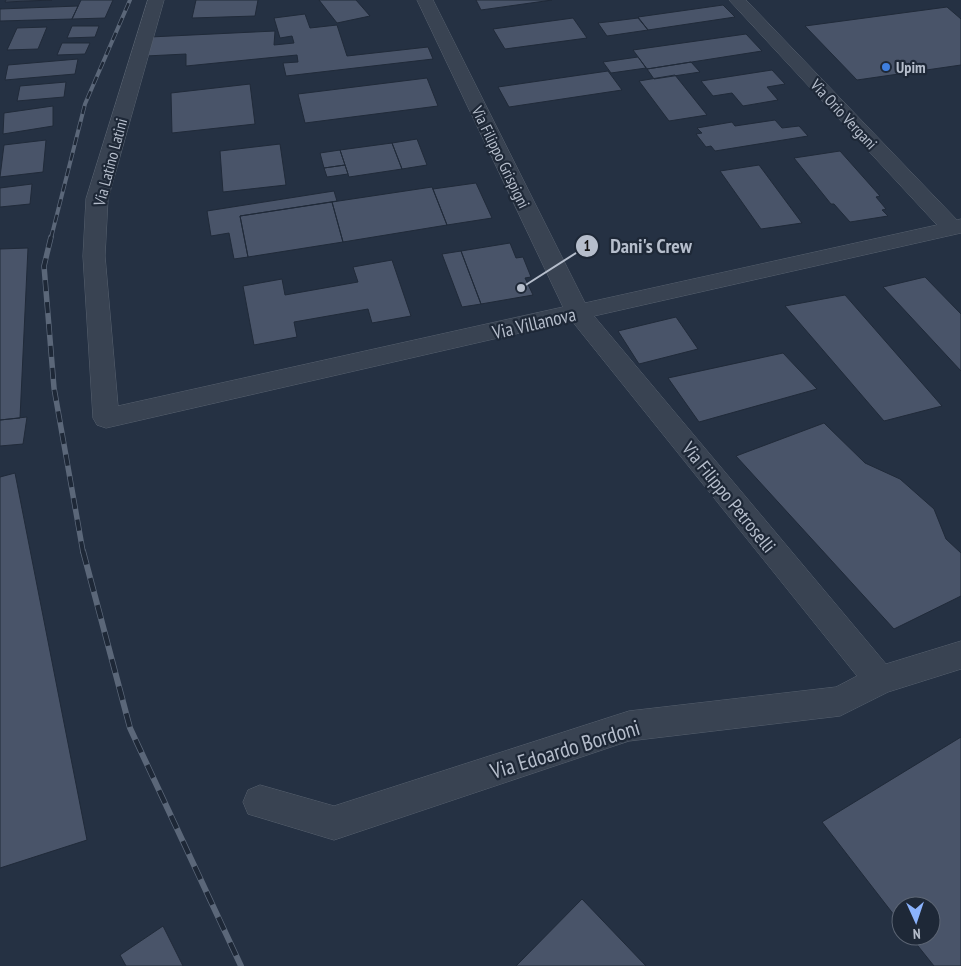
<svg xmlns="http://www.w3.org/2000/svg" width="961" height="966" font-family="'PT Sans Narrow',sans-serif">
  <rect width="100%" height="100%" fill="#253143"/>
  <path fill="#495469" stroke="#202a39" d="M6,0h46l-47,2z
    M81,0h32l-8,18 -33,1z
    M196,0h62l-3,16 -63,2z
    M319,0h37l14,16 -33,7z
    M476,0h76l-71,10z
    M723,5l12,12 -87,13 -10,-13z
    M78,6l-6,13 -72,2v-12z
    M947,7l14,12v46l-104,15 -52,-54z
    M305,14l5,14 27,-3 10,31 81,-9 5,12 -147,17 -3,-13 15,-1 -1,-7 -111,11v-12l-40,2 4,-19 125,-6 -1,14 20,-2 -2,-7 -12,2 -6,-20z
    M573,18l14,20 -82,11 -12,-20z
    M638,18l10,12 -41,6 -9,-13z
    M72,26h27l-4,11 -28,1z
    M47,27l-9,22 -31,1 10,-22z
    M746,34l16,17 -115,18 -14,-19z
    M62,43h28l-5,11 -28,1z
    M638,57l8,11 -35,5 -8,-11z
    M78,59l-3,15 -70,6 3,-15z
    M691,62l9,10 -46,7 -7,-10z
    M772,70l13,14 -18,3 11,13 -35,6 -11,-13 -19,3 -12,-15z
    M608,71l14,19 -113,17 -11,-20z
    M675,75l32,40 -38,6 -30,-40z
    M427,78l11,28 -133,17 -7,-29z
    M66,82l-2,15 -47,4 3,-15z
    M250,84l5,40 -83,9 -1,-40z
    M53,106v20l-50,8 1,-21z
    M775,120l7,8 17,-2 9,10 -93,15 -4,-5 -5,1 -10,-13 6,-1 -5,-5 35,-6 3,4z
    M417,139l10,26 -25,4 -10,-26z
    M46,140l-3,32 -43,5 4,-32z
    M392,143l10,26 -53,8 -9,-27z
    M280,144l6,41 -63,7 -3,-41z
    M340,150l5,15 -21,3 -4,-15z
    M840,151l40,45 -4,1 10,12 -4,1 6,6 -38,6 -16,-18h-3l-37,-46z
    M345,165l3,9 -21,3 -3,-9z
    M759,165l43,58 -41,6 -41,-58z
    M476,183l16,35 -45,7 -14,-36z
    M32,184l-2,20 -30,3v-19z
    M432,187l15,38 -104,17 -11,-40z
    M334,191l3,10 -97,15 8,41 -14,2 -5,-26 -18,3 -4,-25z
    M332,202l11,40 -95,15 -8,-41z
    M510,243l6,15 7,-1 8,20 -6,1 8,17 -52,9 -20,-53z
    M28,248l-8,170 -20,2v-171z
    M461,251l20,53 -19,3 -20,-53z
    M392,260l19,56 -39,7 -4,-14 -74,13 3,15 -43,8 -11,-59 39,-7 3,16 73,-13 -5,-15z
    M925,277l36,37v57l-78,-84z
    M845,295l97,111 -58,15 -99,-115z
    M676,317l22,32 -59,15 -21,-33z
    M783,353l34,36 -118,33 -31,-44z
    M27,417l-4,27 -23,2v-26z
    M824,423l41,40 35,16 34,30 12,30 15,14v43l-67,33 -158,-173z
    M15,473l72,367 -87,28v-391z
    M961,737v229h-27l-24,-30h21v-30h-30v18l-79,-102z
    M582,899l64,67h-130z
    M163,926l20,40h-57l-6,-11z"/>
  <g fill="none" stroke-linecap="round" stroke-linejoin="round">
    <defs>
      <path id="street" d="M148,0h16l-56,199 -3,57 13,150 445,-99 -146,-307h16l152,303 352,-78 -208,-225h17l211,220 4,-1v14l-367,83 292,348 75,-23v28l-73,23 -48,24 -211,25 -295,99 -86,-26 -5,-12 5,-12 12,-5 74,21 295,-95 207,-24 21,-11 -285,-355 -466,107 -9,-3 -4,-7 -10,-162 3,-57z"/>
    </defs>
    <use href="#street" stroke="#57616f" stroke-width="1"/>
    <use href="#street" fill="#394352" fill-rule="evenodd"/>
    <defs>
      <path id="rail-far2" d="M51,238l34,-134 45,-104"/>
      <path id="rail-far1" d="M51,237l-7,29 10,122 29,164"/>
      <path id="rail" d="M83,551l47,177 111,238"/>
    </defs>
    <use href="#rail-far2" stroke="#5b6779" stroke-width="4"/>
    <use href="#rail-far1" stroke="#5b6779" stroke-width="5.5"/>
    <use href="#rail" stroke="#5b6779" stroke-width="6"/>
    <use href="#rail-far2" stroke="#1e2837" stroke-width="2.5" stroke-dasharray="8" stroke-linecap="butt"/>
    <use href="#rail-far1" stroke="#1e2837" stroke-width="4" stroke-dasharray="11" stroke-linecap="butt"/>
    <use href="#rail" stroke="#1e2837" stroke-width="4.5" stroke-dasharray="14" stroke-linecap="butt"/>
  </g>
  <circle fill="#3f7fe0" stroke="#1e2837" stroke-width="2" cx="886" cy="67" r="5"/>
  <g text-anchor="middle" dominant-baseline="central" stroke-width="4.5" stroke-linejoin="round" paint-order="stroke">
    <g font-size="16" font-weight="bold" fill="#b6becc" stroke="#1e2837" text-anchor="start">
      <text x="896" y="67">Upim</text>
    </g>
    <g font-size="16" fill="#b6becc" stroke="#1e2837">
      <text transform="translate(844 114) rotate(47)">Via Orio Vergani</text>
      <text transform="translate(501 157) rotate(64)">Via Filippo Grispigni</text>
      <text transform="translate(110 162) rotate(-75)">Via Latino Latini</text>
    </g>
    <g font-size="19" fill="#b6becc" stroke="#1e2837">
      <text transform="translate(534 323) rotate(-13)">Via Villanova</text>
      <text transform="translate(729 497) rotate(51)">Via Filippo Petroselli</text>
    </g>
    <g font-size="22" fill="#b6becc" stroke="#1e2837">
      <text transform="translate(565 749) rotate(-17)">Via Edoardo Bordoni</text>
    </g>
  </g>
  <path fill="none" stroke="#b6becc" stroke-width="2" d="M521 288L587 246"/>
  <g fill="#b6becc" stroke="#1e2837" stroke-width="2">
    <circle cx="521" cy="288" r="5"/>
    <circle cx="587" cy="246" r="12"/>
  </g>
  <g font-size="15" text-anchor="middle" font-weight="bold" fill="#111">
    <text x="587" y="251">1</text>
  </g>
  <g font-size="20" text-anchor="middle" font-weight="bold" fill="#b6becc" stroke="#1e2837" stroke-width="4.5" stroke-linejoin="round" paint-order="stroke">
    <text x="651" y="253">Dani's Crew</text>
  </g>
  <g transform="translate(916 921) rotate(177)"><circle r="24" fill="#1e2837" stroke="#5b6473"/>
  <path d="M0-4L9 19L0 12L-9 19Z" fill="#8bb3fd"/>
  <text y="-8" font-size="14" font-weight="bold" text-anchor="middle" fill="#b6becc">N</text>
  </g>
</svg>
